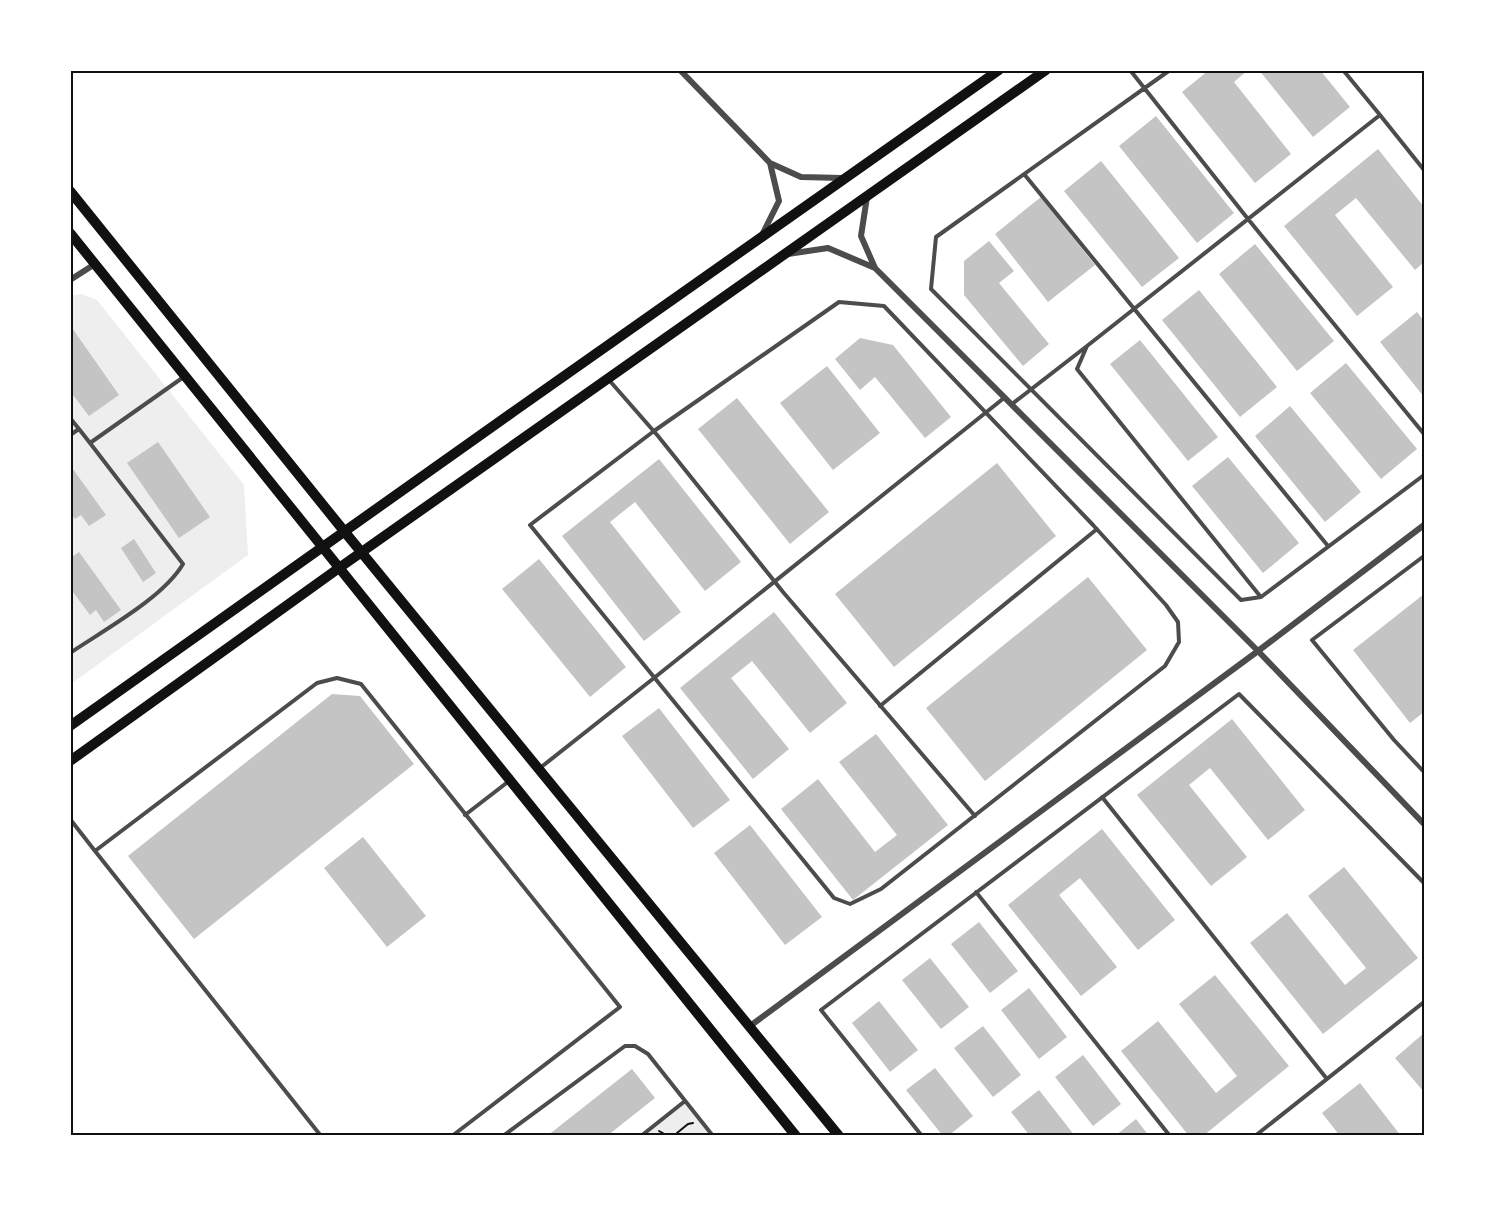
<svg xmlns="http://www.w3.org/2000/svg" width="1495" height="1206" font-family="'DM Sans',sans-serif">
  <rect width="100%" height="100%" fill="#fff"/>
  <path fill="#eee" d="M81,294l16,6 147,185 4,70 -177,129 -1,-388z
    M685,1101l28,35h-72z"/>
  <path fill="#c4c4c4" d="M1209,70h39l-14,12 57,72 -36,29 -73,-91z
    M1259,70h61l30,37 -37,30z
    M1156,116l78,97 -37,30 -78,-97z
    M1378,149l46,58v55l-9,8 -59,-72 -21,17 58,72 -36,29 -73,-90z
    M1101,161l78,97 -37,29 -78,-96z
    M1041,197l54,68 -47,37 -53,-68z
    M989,241l25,30 -15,12 50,61 -26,22 -59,-71v-34z
    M1255,244l79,97 -37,30 -78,-97z
    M1199,290l78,97 -37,30 -78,-97z
    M1417,312l7,9v76l-44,-55z
    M70,325l49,70 -30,21 -19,-25z
    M860,338l33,7 58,72 -26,21 -50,-61 -15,13 -25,-31z
    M1140,340l78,97 -30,24 -78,-97z
    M1346,363l71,86 -36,30 -71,-86z
    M827,366l53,67 -47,37 -53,-67z
    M737,398l92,114 -39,32 -92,-115z
    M1290,406l71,86 -36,30 -70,-86z
    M158,442l52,75 -31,21 -52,-75z
    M1228,457l71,86 -36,30 -71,-87z
    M659,459l82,103 -36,29 -70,-89 -25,20 71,90 -37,29 -82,-105z
    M997,463l59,73 -162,131 -59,-73z
    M70,465l36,50 -17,11 -8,-11 -6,4 -5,-6z
    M134,539l22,34 -13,9 -22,-34z
    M79,552l42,58 -17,12 -8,-12 -6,5 -20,-27v-30z
    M539,559l87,108 -36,30 -88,-108z
    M1088,577l59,73 -162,131 -59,-73z
    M1424,594v118l-14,11 -57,-73z
    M774,612l73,91 -37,30 -58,-72 -21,17 58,71 -36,30 -73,-91z
    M332,694l28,2 54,68 -220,175 -66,-83z
    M659,708l71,92 -37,28 -71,-92z
    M1232,719l73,91 -37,30 -58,-72 -21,17 58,72 -36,29 -74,-91z
    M876,734l72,91 -95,75 -72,-91 37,-30 57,73 22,-17 -58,-73z
    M750,825l72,92 -37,28 -71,-92z
    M1102,829l73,91 -37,30 -58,-72 -21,17 58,72 -36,29 -73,-91z
    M363,837l63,79 -39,31 -63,-79z
    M1344,867l74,91 -95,76 -73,-91 37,-30 58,72 21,-17 -58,-72z
    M979,922l39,49 -28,22 -39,-49z
    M930,958l39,49 -28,22 -39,-49z
    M1215,975l74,91 -86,70h-14l-68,-85 37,-30 58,72 21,-17 -58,-72z
    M1029,988l38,49 -28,22 -38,-49z
    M879,1001l39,49 -28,22 -38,-49z
    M983,1026l38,49 -28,22 -39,-49z
    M1424,1033v59l-29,-34z
    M1083,1055l38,49 -28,22 -38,-49z
    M935,1068l38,48 -25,20h-5l-37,-46z
    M632,1069l23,29 -48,38h-60z
    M1360,1083l41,53h-61l-18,-23z
    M1039,1090l36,46h-45l-19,-24z
    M1136,1119l13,17h-34z"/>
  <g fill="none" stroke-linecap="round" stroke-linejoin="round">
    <path stroke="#111" stroke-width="2" d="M659,1131l9,5
      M677,1136v-3l11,-9 5,-1"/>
    <path stroke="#4c4c4c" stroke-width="4" d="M1130,70l118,149 176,215
      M1170,70l-234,167 -5,52 310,311 20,-3 163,-122
      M1343,70l37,45
      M1024,174l304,372
      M839,302l45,4 209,219 73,80 12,17 1,20 -14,24 -284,223 -31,15 -16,-6 -304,-373 124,-94z
      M609,380l49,56 125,156 192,224
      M1012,404l75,-58
      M70,418l9,11
      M70,435l9,-6 11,14 95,-67
      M1424,556l-112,84 82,100 30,32
      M1260,596l-183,-227 10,-23 293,-231 44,55
      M70,653c34,-23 93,-55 113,-89l-93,-121
      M880,706l217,-177
      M540,768l114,-90 350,-280
      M1102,797l225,282
      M465,815l44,-34
      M70,819l25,32
      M976,892l194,244
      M321,1136l-226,-285 222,-168 20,-5 24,6 259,323 -168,129
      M503,1136l122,-90h10l13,8 65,82
      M641,1136l44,-35
      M922,1136l-101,-126 418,-316 185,189
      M1255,1136l169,-134"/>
    <path stroke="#4c4c4c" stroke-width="6" d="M680,70l90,93 31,14 41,1
      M867,197l-6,39 14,32
      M762,235l17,-34 -9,-38
      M788,254l40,-6 47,20 383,383 166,173
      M70,280l25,-16
      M750,1026l508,-375 166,-126"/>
    <path stroke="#111" stroke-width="10" d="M70,191l274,340 495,605
      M70,233l726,903
      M70,726l443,-314 486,-342
      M70,761l269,-193 707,-498"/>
  </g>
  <rect width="1495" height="1206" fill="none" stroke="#ffffff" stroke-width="144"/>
  <rect x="72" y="72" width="1351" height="1062" fill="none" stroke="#111" stroke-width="2"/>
</svg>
